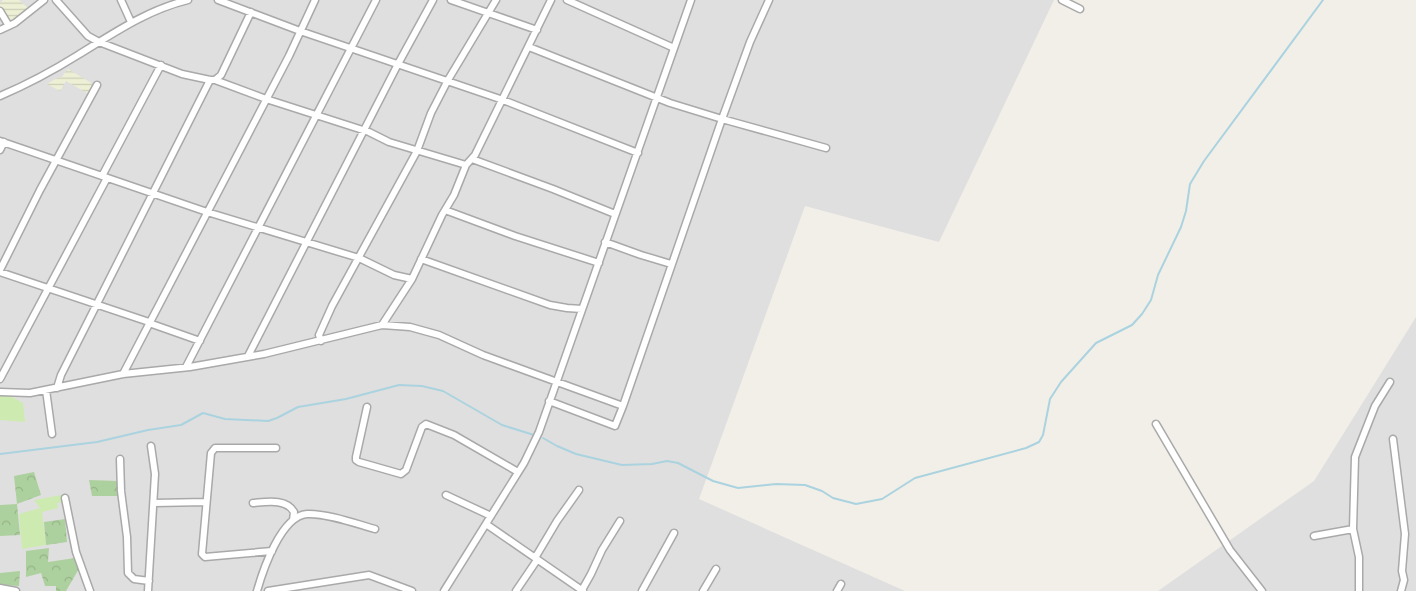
<svg xmlns="http://www.w3.org/2000/svg" width="1416" height="591" font-family="'Fira Sans',sans-serif">
  <defs>
    <pattern id="farmland-rules" width="6" height="5" patternUnits="userSpaceOnUse" patternTransform="scale(1.25)"><rect width="6" height="5" fill="#eef0d5"/><path d="M0 2.5h6" fill="none" stroke="#ccceb7"/></pattern>
    <pattern id="forest-crowns" width="20" height="18" patternUnits="userSpaceOnUse" patternTransform="scale(1.25)"><rect width="20" height="18" fill="#add19e"/><path d="M2 6a3 3 0 1 1 6 0M12 15a3 3 0 1 1 6 0" fill="none" stroke="#95b388"/></pattern>
  </defs>
  <rect width="100%" height="100%" fill="#f2efe9"/>
  <path fill="#e0dfdf" d="M0,0h1054l-115,242 -134,-36 -106,293 206,92h-905z
    M1416,317v274h-258l156,-110z"/>
  <path fill="url(#farmland-rules)" d="M3,0h16l10,9 -19,14 -10,-16v-4z
    M68,69l25,15 -6,9 -21,-12 -6,10 -13,-7 12,-7 2,1z"/>
  <path fill="#cdebb0" d="M9,395l14,8 2,19 -25,-2v-24z
    M61,495l3,7 -7,1 1,5 -16,4 4,33 -24,4 -3,-35 21,-6 -6,-8z"/>
  <path fill="url(#forest-crowns)" d="M34,472l7,23 -24,9 3,31 -20,1v-31l17,-1 -3,-28z
    M89,480l29,1 1,15h-27z
    M65,519l2,23 -21,3 -2,-23z
    M49,548l-1,14 27,-4 5,9 -14,24h-10v-5h-11l-4,-13 -15,4v-26z
    M20,571l-1,15 -19,-1v-12z"/>
  <g fill="none" stroke-linecap="round" stroke-linejoin="round">
    <path stroke="#aad3df" stroke-width="2" d="M543,438l14,8 19,8 46,11 30,-1 15,-3 11,2 35,18 25,7 38,-4 29,1 17,6 11,7 23,6 26,-5 33,-21 111,-30 13,-6 4,-7 7,-36 11,-17 35,-39 36,-18 10,-11 9,-14 7,-25 23,-48 5,-16 4,-27 14,-23 119,-161
      M0,454l97,-12 51,-12 33,-5 22,-12 22,6 43,2 9,-3 21,-11 48,-8 53,-14 23,1 21,5 59,34 32,10"/>
    <defs>
      <path id="minor" d="M56,0l32,36 11,6 83,32 28,6h5l6,-5 30,-63
        M121,0l10,22
        M218,0l82,31 203,69 135,53
        M451,0l86,30
        M567,0l107,48
        M1062,0l18,9
        M0,11l9,15
        M0,30l15,-7 29,-23
        M529,47l141,56 52,16 104,29
        M215,80l51,19 103,33 20,10 77,23
        M0,96c26,-11 54,-26 78,-41 36,-22 69,-45 110,-55
        M0,141l207,71 152,46 35,17 18,4
        M0,150l4,-8
        M472,159l81,30 62,25
        M102,176l59,-111
        M445,210l70,26 84,27
        M605,242l36,13 30,9
        M421,259l129,46 17,3 15,1
        M0,270l40,-80 57,-105
        M0,272l149,50
        M149,323l51,18
        M382,325l30,-46 30,-64 12,-20 12,-30 9,-10 76,-155
        M321,341l-2,-6 13,-29 85,-155 14,-38 17,-33 48,-80
        M248,356l150,-292 35,-64
        M186,367l190,-367
        M123,374l166,-318 26,-56
        M0,379l107,-201
        M57,388l4,-13 149,-295
        M46,390l6,44
        M0,392l30,1 93,-19 67,-7 74,-13 118,-29 28,2 29,8 44,20 140,51 99,-287 28,-77 19,-42
        M549,401l66,25 8,-20
        M367,407l-11,50v3l3,2 42,12 5,-4 16,-43 4,-3 28,11 64,37
        M1156,424l74,126 32,41
        M1393,439l12,95 -3,37 2,9 -3,11
        M120,459l1,32 6,46 1,36 6,6 15,2
        M446,495l45,21
        M65,498l11,54 14,39
        M154,503l52,-1
        M253,503c13,-1 33,-5 41,9l-1,8
        M486,524l97,67
        M1314,536l39,-7
        M272,551l-67,6 -3,-3 9,-101 4,-5h61
        M535,558l22,-37 22,-31
        M0,588l16,3
        M582,590l9,-16 11,-24 18,-29
        M148,591l7,-117 -4,-28
        M257,591c6,-21 24,-75 50,-77 19,-1 50,10 68,15
        M268,591l101,-16 43,16
        M444,591l80,-128 15,-31 152,-432
        M516,591l21,-31
        M642,591l32,-58
        M703,591l13,-22
        M837,591l4,-7
        M1359,591v-34l-6,-28 2,-72 20,-51 15,-24"/>
    </defs>
    <use href="#minor" stroke="#a9a9a9" stroke-width="9"/>
    <use href="#minor" stroke="#fff" stroke-width="6"/>
  </g>
</svg>
